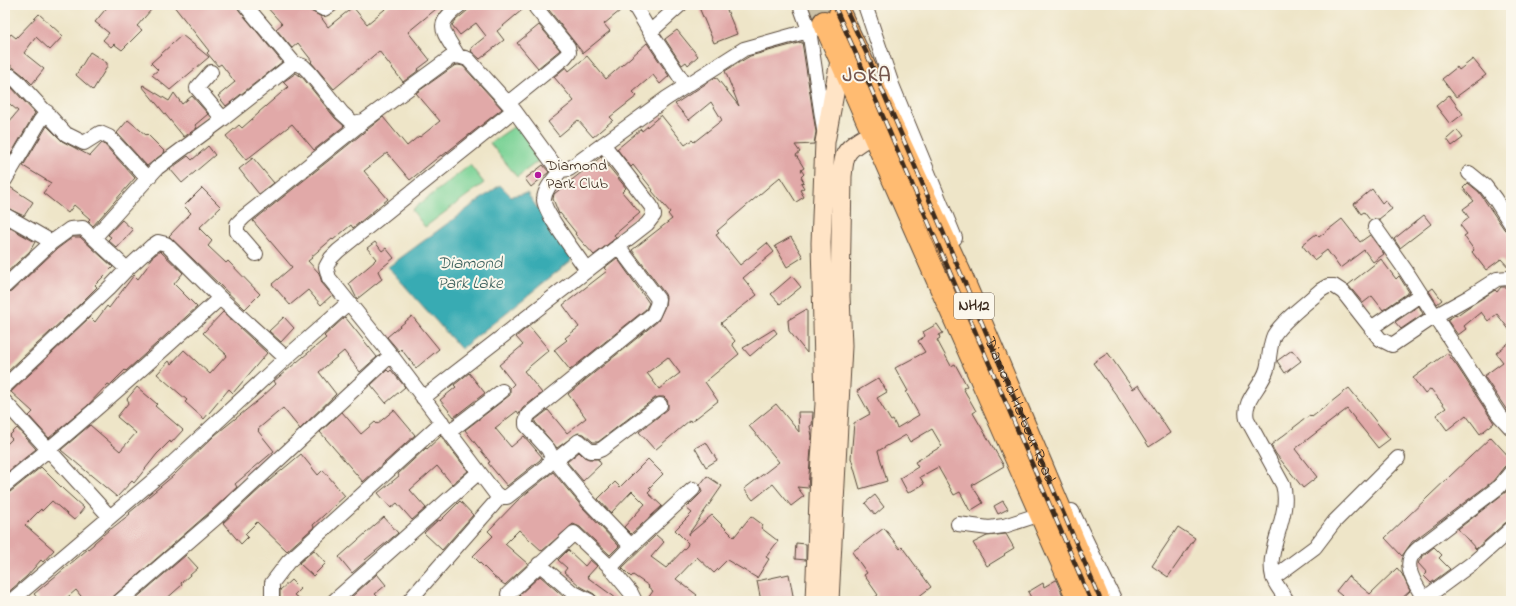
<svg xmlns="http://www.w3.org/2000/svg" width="1516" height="606" font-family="'Indie Flower',sans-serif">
  <rect width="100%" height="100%" fill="#fbf7ec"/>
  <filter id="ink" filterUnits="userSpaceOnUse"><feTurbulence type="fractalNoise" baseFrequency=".025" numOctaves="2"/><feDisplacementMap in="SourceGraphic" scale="8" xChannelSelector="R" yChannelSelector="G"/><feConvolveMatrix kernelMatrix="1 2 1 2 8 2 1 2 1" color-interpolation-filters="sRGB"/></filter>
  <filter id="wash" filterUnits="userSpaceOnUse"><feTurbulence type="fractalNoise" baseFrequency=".012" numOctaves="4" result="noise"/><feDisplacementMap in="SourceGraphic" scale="16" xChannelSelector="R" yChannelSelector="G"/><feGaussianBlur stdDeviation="0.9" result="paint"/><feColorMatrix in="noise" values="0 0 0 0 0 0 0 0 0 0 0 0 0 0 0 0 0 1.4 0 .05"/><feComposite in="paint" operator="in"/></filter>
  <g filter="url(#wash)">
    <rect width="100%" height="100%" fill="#eee5c8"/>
    <path fill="#7dd397" stroke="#5c7e5a" d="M518,124l23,35 -24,18 -27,-34z
      M470,165l14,18 -59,44 -13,-17z"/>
    <path fill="#39abb3" stroke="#3a6a68" d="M500,185l11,11 16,-3 46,66 -112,90 -73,-82z"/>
    <g id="blocks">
      <path fill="#e1a9a8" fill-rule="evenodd" d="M109,5h37l5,5 -14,16 5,4 -20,20 -8,-6 -3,3 -8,-7 6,-7 -14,-11z
        M173,5h64l2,5 43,52 -56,44 -8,-10 17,-14 -14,-18 -3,2 -11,-13 2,-2z
        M265,5h43l1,5 11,6 8,11 25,-20 14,17 23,-19h51l-33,27 22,28 -12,9 1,1 -16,12 -24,-31 -45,38 -23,-27 1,-1 -14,-18 -6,5 -16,-19 6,-5z
        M474,5h54l-31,26 7,9 -24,19 -9,-8 1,-1 -1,-2 15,-12 -10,-13 -16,12 -8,-10 4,-5z
        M545,5h81v1l-22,18 6,7 -27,22z
        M698,5h27l12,29 -23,9z
        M39,14l24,22 -13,14 -14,-13 -12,16 20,16 -12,15 -9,-9 -18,-14v-20l6,-7 5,4z
        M539,25l21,25 -22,18 -21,-25z
        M677,30l21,26 -10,9 -2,-3 -4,3 -17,-26z
        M182,35l27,22 -39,33 -18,-15 6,-5 -7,-7z
        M802,42l14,90 -2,12 -19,1 5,7 -4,3 8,13 -3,2 3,4 -3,3 3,5 -3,1 3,5 -4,2 4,7 -8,5 -16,-25 -63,54 2,2 -3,2 24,30 27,-22 7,9 -31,26 14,17 -36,28 14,18 -3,3 7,10 -34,28 13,19 -27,21 -1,-2 -35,30 -16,-18 29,-23v-5l-1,-4 -3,-3h-5l-4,1 -57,44h-5l-9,-8 -6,-1 -21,15 -22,-26v-2l13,-10 19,23 19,-15 -18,-24 90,-73 7,-15 1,-9 -1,-3 -33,-44 40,-31 -4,-5 2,-2 -18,-21 1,-1 -20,-25 -2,2 -14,-18 24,-20 1,2 19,-16 24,30 7,-5 2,2 28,-22 -11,-18 -22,18 -14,-16 41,-27 23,29 -14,-35 25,-15zM668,357l12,16 -21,16 -12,-16z
        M647,43l22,33 -9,8 -7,-9 -20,17 4,4 -27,21 3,3 -20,17 -15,-17 -19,16 -11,-14 26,-21 -20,-24 12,-10 3,4 18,-15 19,23z
        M90,52l17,11v4l-14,23 -17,-15z
        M1473,59l13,16 -30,22 -14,-18 15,-12 2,3z
        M458,65l5,1 39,43 -60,47 -1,-1 -31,25 -23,-27 -23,18 24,28 -35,29 -2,-3 -18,15 -1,-1 -21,18 1,1 -4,3 11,12 3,10 10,12 -11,10 -13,-15 -18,15 -18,-21 20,-17 -39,-46 130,-104 24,29 12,-10 1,1 20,-16 -24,-28 38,-27z
        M296,73l7,5 32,40 9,8 -30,24 -22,-26 -46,36 -20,-24 13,-11 3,3 17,-15v-1l29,-25 -5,-5z
        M5,84l6,3 24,26 -24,41 -6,-4v-23l13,-16 -13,-11z
        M143,85l26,16 5,-8 8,11 10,-8 16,18 -13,11 2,3 -13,9 -42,-51z
        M1449,95l14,19 -13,10 -14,-18z
        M128,120l18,15 1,-1 18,18 -18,14 -30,-33z
        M47,126l15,15 28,15 12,-13 2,1 31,34 -42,48 -5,-5 2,-2 -16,-14 -6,8 -25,-20 8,-10 -28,-17z
        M1457,130l6,8 -11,8 -5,-7z
        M208,146l7,9 -33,28 -12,-14 18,-13 4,4z
        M601,157l25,31 -4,4 18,21 -26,22 2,3 -22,17 -19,-21 1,-1 -16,-20 -1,1 -6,-15 1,-5z
        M253,158l21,25 -15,11 -20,-25z
        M543,165l6,7 -18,15 -6,-8z
        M1468,183l11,9 25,37 7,7v34l-10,-11 -15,11 -14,-18 2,-2 -10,-14 3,-2 -7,-9 9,-7 -6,-9 11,-8 -11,-13z
        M10,187l23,15 -9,14 -19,-9v-12z
        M202,188l19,19 -22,21 13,13 -4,5 18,17 2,-2 32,33 -15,15 -76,-73 22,-23 -7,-7z
        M1372,189l10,14 3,-3 7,9 -13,10h-4l-5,1 -6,-8 -3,2 -7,-10z
        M1424,215l7,9 -31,24 -6,-9z
        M1342,219l18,23 10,-7 14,19 -11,8 -9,-12 -24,18 -13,-18 -13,10 -12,-15 14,-11 3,3z
        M122,220l11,10 -16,18 -9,-8 3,-3 -3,-2z
        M5,225l30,17 -5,9 -25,23z
        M73,237h7l33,30 -18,18 2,2 -16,16 -76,71v-80l6,-2 46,-43z
        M791,237l12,20 -16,10 -12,-21z
        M375,242l7,9 4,-3 8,10 -16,13 4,8 -25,20 -8,-16 25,-21v-1l2,-2 -9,-11z
        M160,251l23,22 -9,11 23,23 -71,64 -1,-1 -15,15 -2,-1 -21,22 -38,32 -20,-22 4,-4 -22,-20 79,-75 5,5 12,-16 2,2 25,-33 4,4 12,-16 -1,-1 2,-4z
        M617,258l32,45 -3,6 -76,61 -16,-20 13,-10 -2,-2 14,-11 -16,-22 44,-34 -3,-3z
        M1381,259l15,20 3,-3 10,16 -26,18 -11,-14 -9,7 -15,-18z
        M792,276l9,11 -21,17 -9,-10z
        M1501,287h10v45l-14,-18 -9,7 -7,-9 -17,14 2,3 -8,6 -11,-15 8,-5 1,1 11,-8 28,-18 2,2z
        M1433,288l9,12 -5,4 -8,-13z
        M1419,306l4,8 -22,15 -6,-7z
        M807,309v44l-18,-22 -1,-11z
        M223,312l44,41 -34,40 -4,-4 -25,30 -19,-17 2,-2 -30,-26 12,-13 2,3 13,-14 26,24 17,-19 -24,-22z
        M412,316l27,33 -23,19 -15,-19 -2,2 -12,-14z
        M284,317l10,11 -13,14 -12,-11z
        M345,317l32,40 -17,15 -16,-21 -25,21 17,22 -36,35 -17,-21 -25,21 1,1 -1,1 16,20 -39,33 2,3 -26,24 -103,90h-23l-9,-11 -13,11h-23l-6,-7 60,-50v-1l16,-14h1l19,-15 -1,-1 44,-37 42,-41 46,-37 15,-14 -2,-3 52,-43 -2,-2z
        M937,324l6,9 -4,2 1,3 -3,2 14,26 4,-2 12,22 -4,2 13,23 -3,2 31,53 -32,19 11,18 -13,8 -10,-19 -6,3 -16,-28 -18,10 4,7 -16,9 -8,-15 18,-11 -3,-5 27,-16 -10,-17 -22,13 -4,-7 -28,16 9,30 -27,8 -9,-31 3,-35 16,-9 -13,-23 22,-13 8,14 -10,6 14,23 2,-1 4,8 22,-13 -13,-23 2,-1 -13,-23 30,-16 -7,-11 7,-5 -2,-4z
        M529,326l20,24 -25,21 18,22 -19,15 -4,6 -2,-3 -22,17 16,19 13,-11 18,21 -2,3 -33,26 -19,-23 2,-1 -25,-32 45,-35v-7l4,-4 -15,-19 24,-20 -7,-8z
        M774,329l3,4 -27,23 -7,-8z
        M1511,341v69l-3,2 -24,-36 19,-14 -7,-9z
        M1292,350l9,11 -16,12 -8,-12z
        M1108,353l25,36 6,-4 31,48 -21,14 -32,-51 -24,-33z
        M1447,353l10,13 37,57 -14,11 -14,-19 -19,15 -11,-15 10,-7 -15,-19 -6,5 -12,-16z
        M387,370l2,2 2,-2 14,17 -19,16 -15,-18z
        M469,373l16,20 -31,24 -14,-17 16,-13 -2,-2z
        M137,387l20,17 -2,2 28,24 -12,13 -1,-2 -13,13 -23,29 -2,-2 -15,16 -56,-47 29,-25 30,26 16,-18 -19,-16 12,-15 -2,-3z
        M1349,388l41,51 -12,9 -31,-39 -52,40 22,28 -14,11 -27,-34 -5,-9 39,-30 2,2z
        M776,404l23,28 -1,-20h15l-1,13 -2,1 2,10 -4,52 -11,-1 7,9 -13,10 -18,-22 -20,16 -9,-11 35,-27 -30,-36z
        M394,410l21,25 -52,47 -43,-50 22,-20 19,22 14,-12 2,2z
        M17,428l19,21 -31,25v-28l7,-7 -3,-3z
        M441,436l27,35 -16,13 -15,-18 -27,24 16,18 -14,12 -15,-17 -6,5 -13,-15 21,-17 -1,-2 28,-26 1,1z
        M1491,437l20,22v3l-7,5 -11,14 -81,61 -10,14 -17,-18z
        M706,442l11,18 -11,7 -11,-19z
        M579,452l5,5 5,2h9l3,5 -18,17 -16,-19z
        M301,454l17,21 5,-5 22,26 -32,29 1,2 -27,24 -30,-29 -12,12 3,3 -7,7 -18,-21 41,-38z
        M648,459l15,15 -14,14 2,2 -3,3 14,13 -31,28 -7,-7 21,-23 -13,-13 -21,22 -13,-14 17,-17 5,5z
        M41,467l23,23 20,18 -10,12 -22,-19 -10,10 -1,-2 -16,16 29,25 -11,12 -2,-2 -14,16 -22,19v-102l5,-1z
        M553,472l30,36 36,38 -9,9 -30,-28 -7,-3 -31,27 -23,-21 -14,14 23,20 -23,21 -11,-8 -21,-21 20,-20 -5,-5 30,-31z
        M707,476l15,10 -34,49 24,-20 22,22 17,-21 12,9 -2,3 17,13 -12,16 3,2 -12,19 -30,-18 -13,13 -17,-16 -21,22 21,16 -5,6h-46l7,-10 -5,-4 1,-1 -16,-11 -2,2 -9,-9 34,-33 8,7 -13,15 15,11 21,-22 1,-3 -13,-13 17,-17 -6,-5 16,-16 -2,-7z
        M1507,491l4,4v26l-6,2 -29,26 -18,-20z
        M875,495l9,12 -9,8 -10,-12z
        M460,501l13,14 -31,35 -18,-17 13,-12 2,-1 1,1z
        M1003,501l5,8 -10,5 -4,-8z
        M384,517l14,16 -33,27 1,1 -14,12 -13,-16z
        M1178,527l17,11 -27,39 -16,-11z
        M884,528l16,21 2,-2 29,40 -18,14h-43l8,-6 -14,-20 3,-2 -15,-21z
        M1006,534l8,14 -10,6 1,1 -18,11 -14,-23 14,-7z
        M1511,540v13l-6,-7z
        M796,543l10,1v16l-11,-1z
        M1434,547l8,8 -3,3 11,11 -19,14 -7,-7 3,-3 -9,-10 4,-6z
        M314,550l12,13 -13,13 -14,-13z
        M568,550l17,16 5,-6 7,6 -10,11 33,24h-22l-1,-4 -3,-3 -14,-8 -16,-14 3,-4 -9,-8z
        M186,555l12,13 -17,15 1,2 -18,16h-29l-1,-1z
        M1397,568l5,6 8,17 -11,10h-51l-12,-10 12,-15 22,18z
        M377,574l9,11 -11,9 7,7h-35z
        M789,574l5,27h-33l-4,-20z
        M540,576l24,21 -3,4h-43l3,-4 -2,-2z
        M291,580l9,9 -6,6 8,6h-19l-3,-3v-8z
        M1056,580l9,20 -32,1 -5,-9 15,-9 1,4z"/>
    </g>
  </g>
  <g filter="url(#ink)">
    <use href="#blocks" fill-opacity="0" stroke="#564638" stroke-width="1"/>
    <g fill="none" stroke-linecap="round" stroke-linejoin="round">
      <path stroke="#cac0a6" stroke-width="22" stroke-dasharray="22 11" stroke-linecap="butt" d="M817,5l7,17"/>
      <defs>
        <path id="minor" d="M245,5l49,58
          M316,5l8,4 7,-4
          M634,5l16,27 36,54
          M800,5l9,25 15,100
          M865,5l27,80 63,153
          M650,32l30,-27
          M458,56c-15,-26 -25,-30 2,-51
          M211,72l-14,16 26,31
          M5,75l6,1 6,5 49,53 18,9 16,-10 9,4 38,41
          M508,103l57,-46 4,-5 -1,-5 -32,-39
          M561,170c-6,8 -16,18 -17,29 -2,11 35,59 43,71
          M1469,173l16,13 10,13 16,25
          M5,180l35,-59 7,-9
          M5,215l47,27 18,-13 13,-1 44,41
          M1375,227l31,44 29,45 34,-19 28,-18 11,-1 3,1
          M94,238l63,-70 66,-49 71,-56 9,3 6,6 33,41 11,10 11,-2 86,-63 8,-2 10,3 46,51
          M618,246l40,53 -1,6 -4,9 -125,101 -2,6v4l22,24 4,8 -5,9 -40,31h-7l-5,-4 -104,-138 -62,-77 -3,-11 5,-9 7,-7 176,-141 41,56 6,4 8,-1 98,-71 77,-49 89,-25
          M256,254l-19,-22v-8l7,-7 120,-96
          M5,286l47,-44
          M1371,328l49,-33
          M5,386l104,-98 18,-19 25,-23 6,-4 8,2 54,54
          M423,398l224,-174 7,-9 -3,-9 -48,-62
          M5,402l105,115
          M449,432l53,-41
          M552,457l37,45 42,44
          M555,461l24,-20 11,10h7l5,-2 58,-44
          M5,485c74,-59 145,-123 215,-187l66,60
          M1072,511l43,90
          M958,524l31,4 15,-2 37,-12
          M539,564l33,28 18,9
          M610,568l21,-22 62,-57
          M1273,578l42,-31 19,-25 64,-64
          M508,594l66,-61 34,32 23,28 4,8
          M11,601l152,-129 123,-114 62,-55
          M120,601l97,-84 174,-162
          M272,601v-18l16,-21 154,-140
          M334,601l145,-129
          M409,601l91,-104
          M1287,601c-4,-8 -12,-16 -14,-24 -8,-28 19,-62 10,-92l-36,-66c-5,-19 15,-32 20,-50 3,-11 2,-23 7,-34 9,-15 34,-33 47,-45l7,-4h6l9,6 37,47 12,6 43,-29 64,99 12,13
          M1425,601c-6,-12 -21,-31 -14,-44 3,-6 10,-11 16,-15l72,-55 12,-15
          M1425,601l7,-8 42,-31 37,-33"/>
        <path id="secondary" d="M815,601l5,-128 5,-69 -4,-161 4,-101 15,-81 5,-5
          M829,601l13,-255 -2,-50 2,-120c1,-7 1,-15 4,-22 6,-11 29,-21 40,-27"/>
        <path id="trunk" d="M840,14l119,257 140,330
          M824,22l255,579"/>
      </defs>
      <use href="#minor" stroke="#564638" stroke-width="16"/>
      <use href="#secondary" stroke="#564638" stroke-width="21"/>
      <use href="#trunk" stroke="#564638" stroke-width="24"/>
      <use href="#minor" stroke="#fff" stroke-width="14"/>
      <use href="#secondary" stroke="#ffe4c6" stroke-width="19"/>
      <use href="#trunk" stroke="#ffbb71" stroke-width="22"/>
      <defs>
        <g id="rail">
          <path d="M834,5l23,51 234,545"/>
          <path id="s1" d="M844,5l22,47 235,549"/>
        </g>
      </defs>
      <use href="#rail" stroke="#3b2a1e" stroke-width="4.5"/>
      <use href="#rail" stroke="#fbf7ec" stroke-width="3" stroke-dasharray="9" stroke-linecap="butt"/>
    </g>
  </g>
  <circle fill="#b5179e" stroke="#fbf7ec" stroke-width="1.5" cx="538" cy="175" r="4"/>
  <g text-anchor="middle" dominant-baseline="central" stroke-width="4" stroke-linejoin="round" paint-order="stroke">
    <rect fill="#fbf7ec" stroke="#75685c" stroke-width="1" x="954" y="293" width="40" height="26" rx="3"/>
    <g font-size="15" font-weight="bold" fill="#3b2a1e">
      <text x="974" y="306">NH12</text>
    </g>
    <g font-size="16" fill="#3b2a1e" stroke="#fbf7ec" text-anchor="start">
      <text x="546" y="166">Diamond<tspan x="546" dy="18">Park Club</tspan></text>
    </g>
    <g font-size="16" fill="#3b2a1e" stroke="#fbf7ec">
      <text stroke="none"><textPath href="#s1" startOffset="442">Diamond Harbour Road</textPath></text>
    </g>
    <g font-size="17" font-style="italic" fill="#3a5e5a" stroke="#fbf7ec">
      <text x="470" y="263">Diamond<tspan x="470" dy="20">Park Lake</tspan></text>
    </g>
    <g font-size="20" font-weight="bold" letter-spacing="1" fill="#75564e" stroke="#fbf7ec">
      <text x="867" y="76">JOKA</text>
    </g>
  </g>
  <rect width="1516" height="606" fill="none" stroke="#fbf7ec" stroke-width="20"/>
</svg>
